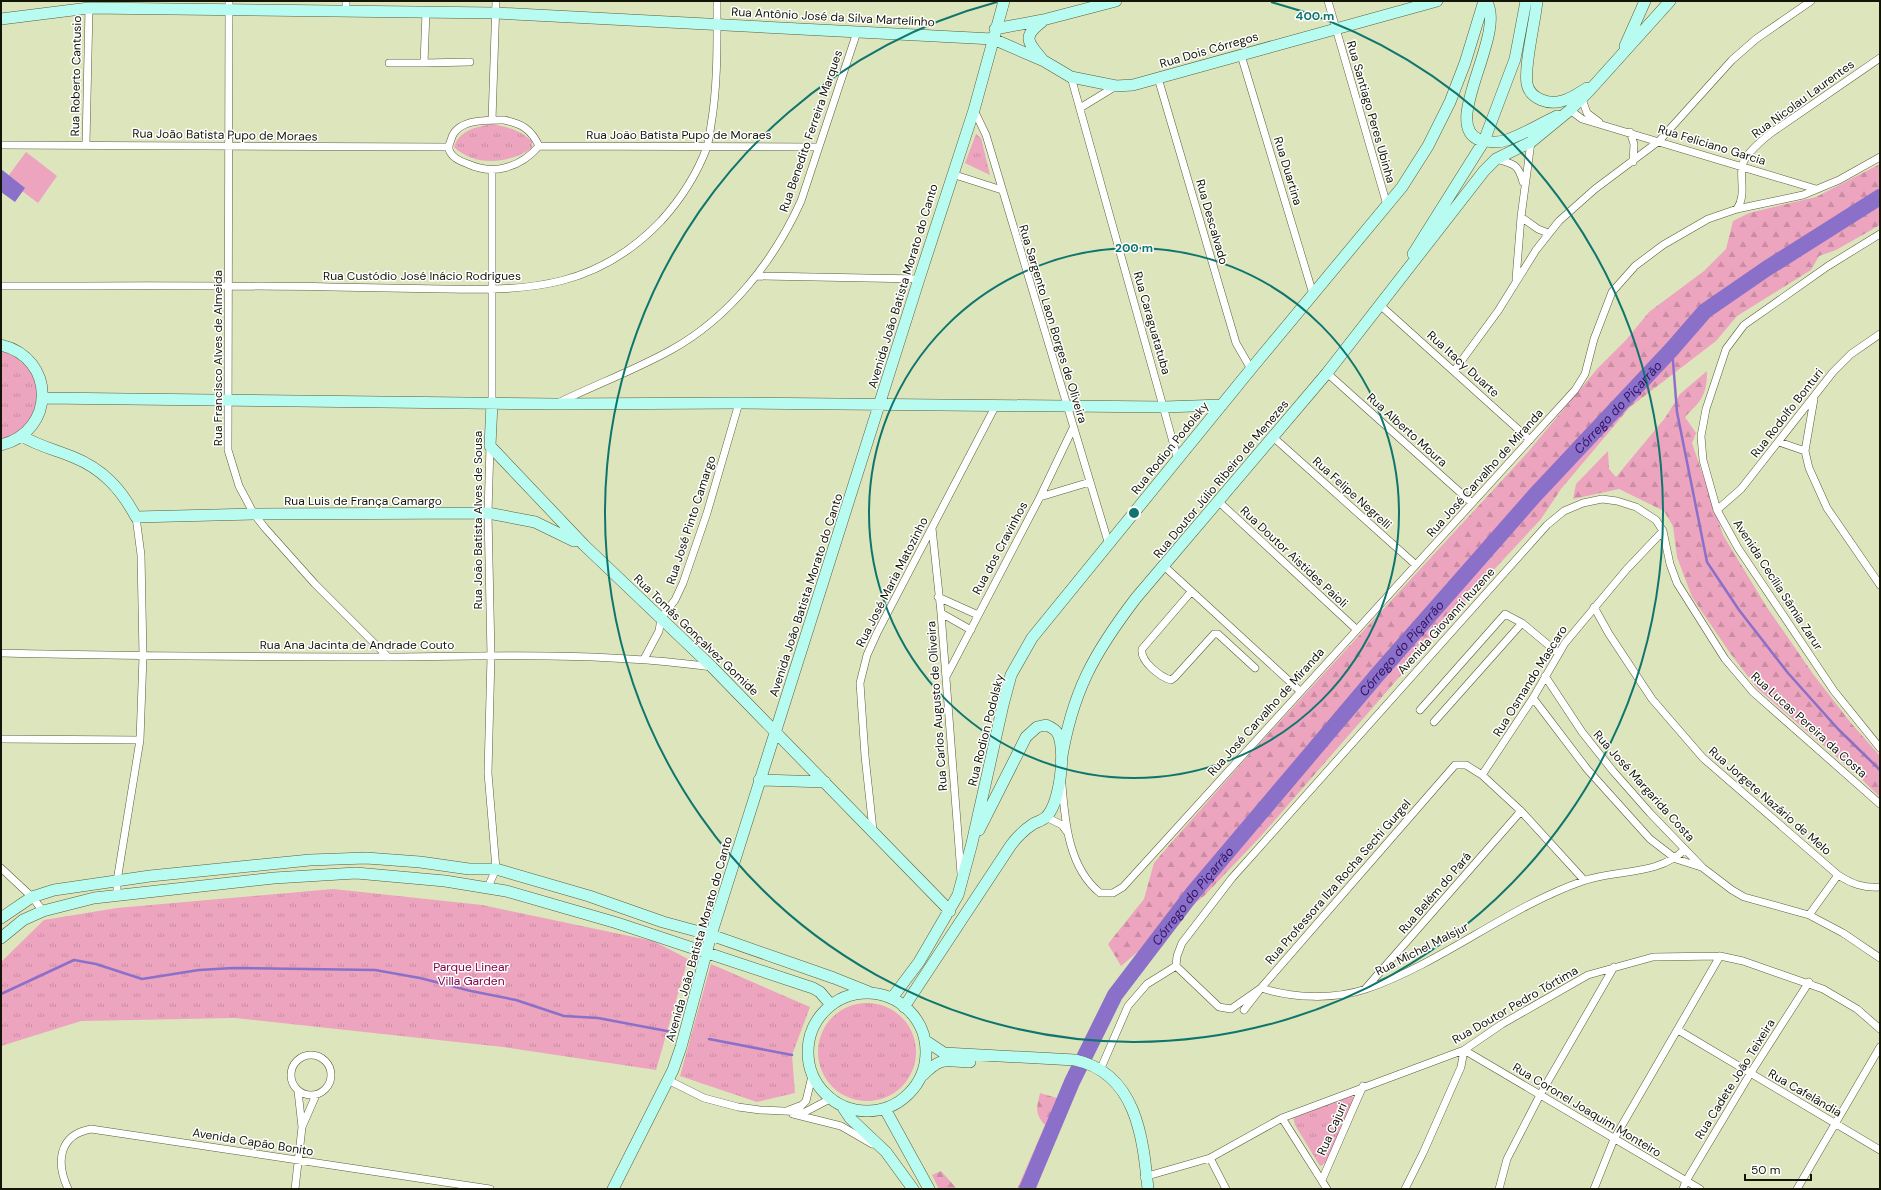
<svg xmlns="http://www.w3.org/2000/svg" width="1881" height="1190" font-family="'DM Sans',sans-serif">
  <defs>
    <pattern id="grass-tufts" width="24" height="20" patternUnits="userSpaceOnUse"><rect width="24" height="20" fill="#eca4bf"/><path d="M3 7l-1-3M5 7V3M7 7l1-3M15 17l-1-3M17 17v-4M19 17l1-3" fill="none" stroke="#ca8ca3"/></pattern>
    <pattern id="forest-firs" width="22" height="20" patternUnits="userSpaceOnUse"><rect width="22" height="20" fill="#eca4bf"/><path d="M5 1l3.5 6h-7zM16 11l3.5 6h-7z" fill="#ca8ca3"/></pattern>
  </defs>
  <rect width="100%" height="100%" fill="#dde5bc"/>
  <path fill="url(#grass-tufts)" d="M492,124c16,3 28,6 40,17v7c-23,16 -57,19 -78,-1 5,-17 23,-20 38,-23z
    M976,134l5,4 9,37 -25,-12z
    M1,345l39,33 -6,47 -33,20z
    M333,889l149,16 171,36 35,18 -32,111 -153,-23 -268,-29 -154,3 -80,25v-84l43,-42 73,-12z
    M711,964l99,43 -18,48 3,38 -38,9 -77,-26z
    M818 1052a49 49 0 1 1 98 0a49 49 0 1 1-98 0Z
    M1347,1095l5,1 2,3 -27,63 -7,4 -25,-41 -2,-8z"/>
  <path fill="url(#forest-firs)" d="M1880,164v61l-44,25 -17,6 -8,14 -74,46 -21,25 -86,66 -69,82 -20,30 -66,71 -214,246 -56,59 -84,71 -13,-22 36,-45 10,-36 17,-20 78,-88 279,-303 69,-83 29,-29 23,-28 55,-41 22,-22 7,-28 16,-8 67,-16z
    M1707,371c0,24 -6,30 -22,46l11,16 -4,10 31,92 43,71 47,68 38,49 29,33v41l-25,-24 -98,-85 -27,-35 -38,-56 -15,-40 -4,-31 -9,-15 -45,-22 -46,10 3,-15 32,-33 1,18 7,8 49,-59 15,-24z
    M1040,1093l30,9 -35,87h-18l28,-64c-11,-12 -8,-18 -5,-32z
    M941,1171l16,18h-18l-7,-14z"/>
  <path fill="#eca4bf" d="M26,152l31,24 -19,27 -32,-24z"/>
  <path fill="#8a70c9" d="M1,169l24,19 -10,14 -14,-10z"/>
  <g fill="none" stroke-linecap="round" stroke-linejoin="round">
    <path stroke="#8a70c9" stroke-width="2.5" d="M1672,349l5,63 30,150 32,48 49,63 50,56 42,41
      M1,994l73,-34 22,4 46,15 57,-9 34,-2 142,2 45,8 51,13 45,9 48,16 34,2 74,14
      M709,1039l83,16"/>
    <path stroke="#8a70c9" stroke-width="16" id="s1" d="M1027,1189l45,-107 43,-87 77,-101 186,-220 157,-179 137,-146 33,-38 61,-42 114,-72"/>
    <defs>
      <path id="street" d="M229,1l-1,449 11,36 15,28 11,14 50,56 73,73
        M1328,1l59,204
        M346,11v-10
        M1241,55l72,239
        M389,63h35l2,-51
        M424,63l46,-1
        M1071,77l107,383
        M1158,78l78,265 15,26
        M1582,99l5,14 12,9
        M1080,108l36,-22
        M974,110l12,25 123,410
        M1570,110l12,9 234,70
        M492,120l4,-119
        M504,120c18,4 27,9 35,26 -18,21 -45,30 -71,18 -6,-2 -15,-6 -18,-12 -2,-4 -1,-8 1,-12 5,-21 35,-20 53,-20z
        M1630,132l4,12 -1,18
        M86,144l3,-136
        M1,145l448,2
        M539,146l280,1
        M1496,159c18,5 22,5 27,23
        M952,174l50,16
        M1737,209c9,-14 3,-27 5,-43 3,-12 19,-25 29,-33l109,-75
        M1521,217l17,12 10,4
        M1880,234l-52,32 -84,59 -18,24 -20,60 -5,27 2,24 14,50 21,38 96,143 46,57
        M756,276l163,3
        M1516,279l5,-62 10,-75
        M1,286c110,0 220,-1 330,1 39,1 77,1 115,2 86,2 152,-2 215,-68 19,-21 36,-47 46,-74 2,-7 3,-15 4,-22 7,-41 6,-83 6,-124
        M1380,305l150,135
        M1454,371l44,-60 38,-61 23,-29 36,-32 64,-48 73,-81 24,-21 55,-38
        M1327,373l145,130
        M1814,399l-9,52 4,17 18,40 53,77
        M560,402c37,-18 75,-32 111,-52 58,-32 103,-89 130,-149l56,-169
        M492,403v-232
        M1273,437l143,128
        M1779,442l26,9
        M1040,497l50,-15
        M1218,501l138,128
        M1717,510l24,-21 92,-117 18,-18 29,-20
        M932,528l9,85 20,261
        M1164,566l136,125
        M1191,592l-49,57c-2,12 18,28 29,31l4,-3 39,-43h4l37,34
        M938,597l40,18
        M1594,607l15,27 43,65 51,59 135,117c14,9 25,13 42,12
        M941,613l30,17
        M1,653c130,3 260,4 390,4 107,-1 215,-5 321,10
        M644,659l15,-28 2,-13 14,-18 8,-17 24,-70 32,-110
        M1545,676l37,56 31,39 37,42 53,55 29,22 12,7 65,18 34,18 37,25
        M946,677l94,-180 33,-69
        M1533,698l54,71 63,70 26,20 25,8
        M1420,710l85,-96 17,9 36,30
        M1434,722l88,-99
        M1,739l139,1
        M1482,775l51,-77 32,-55 61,-73 37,-39
        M1062,785c3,38 7,83 38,108h13l10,-6 452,-497 10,-16 9,-35 18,-47 23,-26 28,-21 45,-26 29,-10 66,-14 36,-15 41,-23
        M1046,817l16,8 5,7
        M873,830l-8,-74 -5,-73 7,-28 10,-22 119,-228
        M1,868l31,29 11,14
        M488,887l8,-18 -8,-96 3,-117 -3,-143 2,-67
        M117,894v-13l23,-141 3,-84 -2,-101 -5,-38
        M1809,915l29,-40
        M1176,966l1,-10 5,-13 50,-65 315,-353 17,-14 19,-8 19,-4 15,2 19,6 20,13 7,11 7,33 7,19 48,76 28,33 127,112
        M1176,966l43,41 12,2 30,-21c32,10 72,12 105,1 76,-26 140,-81 217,-108 33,-12 76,-5 102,-32
        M1366,988l155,-177
        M1244,1010l17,-22 194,-223h11l16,10 39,36 63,69
        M1678,1030l202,120
        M291 1075a20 20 0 1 1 40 0a20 20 0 1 1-40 0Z
        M1101,1068l27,-62 19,-22 29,-18
        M668,1080l36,18 34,9 22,3 45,2 25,-13
        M789,1110l13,-5 4,-4 6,-25
        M793,1114l48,12 31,18
        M1282,1118l45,71
        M302,1127l14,-32
        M1210,1158l16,31
        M1144,1177l66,-19 72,-40 182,-68 38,-26 86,-49 65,-18 67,-1 23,5 80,28 34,20 23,20
        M1322,1180l41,-94
        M68,1189c-12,-26 -10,-54 23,-60l399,60
        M295,1189l7,-62 -4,-36
        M1405,1189l18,-36 38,-86 3,-17 236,139
        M1499,1189l8,-30 33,-64 74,-128
        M1594,1189l20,-50 106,-183
        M1683,1189l3,-8 64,-107 59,-92
        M1797,1189l83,-142"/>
      <path id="secondary" d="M1486,1c22,32 -47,125 -6,139 9,2 19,3 27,0 17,-6 33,-16 50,-24
        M1537,1c-2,22 -13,64 -10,83 3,15 22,21 35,17 9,-2 17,-8 25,-13
        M1,19l88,-11 407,5 497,26 51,22 27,16 45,9 17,-1 304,-84
        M995,29l48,-9 73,-19
        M1625,46l20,-45
        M1042,59c-15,-18 -20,-22 1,-38
        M1413,254l71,-113 31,-82 11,-58
        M1,345c55,13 55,86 0,100
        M43,398l513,6 183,-1 425,4 58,-2
        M492,403l-2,43 94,99 128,122 238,244
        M22,436c16,10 34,14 51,21 30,12 48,32 63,60l118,-3 234,-1 47,9 39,19
        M1061,762c11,-70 33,-109 75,-164l191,-225 157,-202 12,-12 35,-17 39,-32 19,-19 81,-90
        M759,780l66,2
        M1,918l31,-21 22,-7 96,-14 160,-16 56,-2 54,4 49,7h27l93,27 74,26 48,13 123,43 35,14
        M1,938l22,-18 20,-9 51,-13 180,-20 82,-5 89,8 61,10 111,32 196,65 7,4 11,13
        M808 1052a59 59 0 1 1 118 0a59 59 0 1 1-118 0Z
        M892,998l27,-36 39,-67 14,-52 31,-138 8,-30 21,-37 219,-269 151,-182 26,-41 22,-44 15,-39 19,-62
        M904,1007l107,-162c6,-8 13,-15 22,-21 4,-2 10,-4 13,-7 14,-13 20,-66 12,-83 -2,-4 -7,-7 -12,-9l-9,2 -11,10 -47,93
        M926,1041l18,12 131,7c61,13 68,77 73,129
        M923,1075c19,-19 22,-14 47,-13
        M842,1106l8,12 36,34 27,37
        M885,1109l44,80
        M613,1189l60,-119 8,-23 30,-112 208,-656 55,-169 30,-109"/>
    </defs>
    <use href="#street" stroke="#595e3b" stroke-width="8"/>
    <use href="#secondary" stroke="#595e3b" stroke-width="12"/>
    <use href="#street" stroke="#fff" stroke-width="7"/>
    <use href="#secondary" stroke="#b8fbf0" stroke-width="11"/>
  </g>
  <g fill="none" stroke="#0f766e" stroke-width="2">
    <circle cx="1134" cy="513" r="265"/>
    <path d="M1271 2A529 529 0 1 1 997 2"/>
  </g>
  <g text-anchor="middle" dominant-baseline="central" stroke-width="3" stroke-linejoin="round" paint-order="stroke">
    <g font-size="12" fill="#131507" stroke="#fff">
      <text transform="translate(833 17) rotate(3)">Rua Antônio José da Silva Martelinho</text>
      <text transform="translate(1209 50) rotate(-16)">Rua Dois Córregos</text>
      <text transform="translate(76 76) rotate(-89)">Rua Roberto Cantusio</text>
      <text transform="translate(1803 99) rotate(-36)">Rua Nicolau Laurentes</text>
      <text transform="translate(1371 112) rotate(74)">Rua Santiago Peres Ubinha</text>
      <text transform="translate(811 131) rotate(-71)">Rua Benedito Ferreira Marques</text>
      <text transform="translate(225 135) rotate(1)">Rua João Batista Pupo de Moraes</text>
      <text x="679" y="135">Rua João Batista Pupo de Moraes</text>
      <text transform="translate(1712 145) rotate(17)">Rua Feliciano Garcia</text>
      <text transform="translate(1288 171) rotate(73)">Rua Duartina</text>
      <text transform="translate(1212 222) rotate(74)">Rua Descalvado</text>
      <text x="422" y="276">Rua Custódio José Inácio Rodrigues</text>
      <text transform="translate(903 286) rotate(-73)">Avenida João Batista Morato do Canto</text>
      <text transform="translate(1152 323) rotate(74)">Rua Caraguatatuba</text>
      <text transform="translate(1053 324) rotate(73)">Rua Sargento Laon Borges de Oliveira</text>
      <text transform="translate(218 358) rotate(-90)">Rua Francisco Alves de Almeida</text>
      <text transform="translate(1463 364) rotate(42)">Rua Itacy Duarte</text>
      <text transform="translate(1787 413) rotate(-52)">Rua Rodolfo Bonturi</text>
      <text transform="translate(1407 430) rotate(42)">Rua Alberto Moura</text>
      <text transform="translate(1170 448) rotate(-51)">Rua Rodion Podolsky</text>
      <text transform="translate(1485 473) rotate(-48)">Rua José Carvalho de Miranda</text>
      <text transform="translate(1221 479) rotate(-50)">Rua Doutor Júlio Ribeiro de Menezes</text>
      <text transform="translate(1352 493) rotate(42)">Rua Felipe Negrelli</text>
      <text x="363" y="501">Rua Luis de França Camargo</text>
      <text transform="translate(478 520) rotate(-90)">Rua João Batista Alves de Sousa</text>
      <text transform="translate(691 520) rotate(-72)">Rua José Pinto Camargo</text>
      <text transform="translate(1000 548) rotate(-62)">Rua dos Cravinhos</text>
      <text transform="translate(1294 557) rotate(43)">Rua Doutor Aistides Paioli</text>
      <text transform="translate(892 582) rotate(-63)">Rua José Maria Matozinho</text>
      <text transform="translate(1778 585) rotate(57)">Avenida Cecília Sâmia Zarur</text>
      <text transform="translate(806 595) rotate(-72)">Avenida João Batista Morato do Canto</text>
      <text transform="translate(1446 621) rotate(-48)">Avenida Giovanni Ruzene</text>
      <text transform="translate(696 635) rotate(44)">Rua Tomás Gonçalvez Gomide</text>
      <text x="357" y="645">Rua Ana Jacinta de Andrade Couto</text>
      <text transform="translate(1530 681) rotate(-58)">Rua Osmando Mascaro</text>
      <text transform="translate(937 706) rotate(-94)">Rua Carlos Augusto de Oliveira</text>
      <text transform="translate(1266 712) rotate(-48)">Rua José Carvalho de Miranda</text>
      <text transform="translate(1809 725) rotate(42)">Rua Lucas Pereira da Costa</text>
      <text transform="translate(986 730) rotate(-76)">Rua Rodion Podolsky</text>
      <text transform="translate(1644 786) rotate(48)">Rua José Margarida Costa</text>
      <text transform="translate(1770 801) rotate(41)">Rua Jorgete Nazário de Melo</text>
      <text transform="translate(1338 882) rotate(-49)">Rua Professora Ilza Rocha Sechi Gurgel</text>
      <text transform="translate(1435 893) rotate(-49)">Rua Belém do Pará</text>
      <text transform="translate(699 939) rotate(-74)">Avenida João Batista Morato do Canto</text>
      <text transform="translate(1422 949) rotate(-27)">Rua Michel Malsjur</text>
      <text transform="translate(1515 1005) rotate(-30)">Rua Doutor Pedro Tórtima</text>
      <text transform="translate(1735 1079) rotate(-58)">Rua Cadete João Teixeira</text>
      <text transform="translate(1805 1093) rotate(30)">Rua Cafelândia</text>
      <text transform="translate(1587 1110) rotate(31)">Rua Coronel Joaquim Monteiro</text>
      <text transform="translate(1332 1129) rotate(-66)">Rua Cajuri</text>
      <text transform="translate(253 1142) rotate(9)">Avenida Capão Bonito</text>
    </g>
    <g font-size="12" fill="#820049" stroke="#fff">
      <text x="471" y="967">Parque Linear<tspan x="471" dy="14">Villa Garden</tspan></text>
    </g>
    <g font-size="13" font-style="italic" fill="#341263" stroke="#fff">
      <text stroke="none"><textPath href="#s1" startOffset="987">Córrego do Piçarrão</textPath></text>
      <text stroke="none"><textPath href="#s1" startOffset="663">Córrego do Piçarrão</textPath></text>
      <text stroke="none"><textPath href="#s1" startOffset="339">Córrego do Piçarrão</textPath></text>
    </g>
  </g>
  <circle cx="1134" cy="513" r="6" fill="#0f766e" stroke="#fff" stroke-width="2"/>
  <g font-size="12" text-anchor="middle" font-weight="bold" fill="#0f766e" stroke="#fff" stroke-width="3" stroke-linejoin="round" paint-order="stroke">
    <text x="1315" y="20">400 m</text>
    <text x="1134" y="252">200 m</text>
  </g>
  <rect width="1881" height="1190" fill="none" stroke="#131507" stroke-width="4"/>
  <path d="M1745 1174v6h66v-6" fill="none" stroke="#131507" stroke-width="2"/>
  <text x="1751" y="1174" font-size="12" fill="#131507" stroke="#ffffff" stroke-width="3" paint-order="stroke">50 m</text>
</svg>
